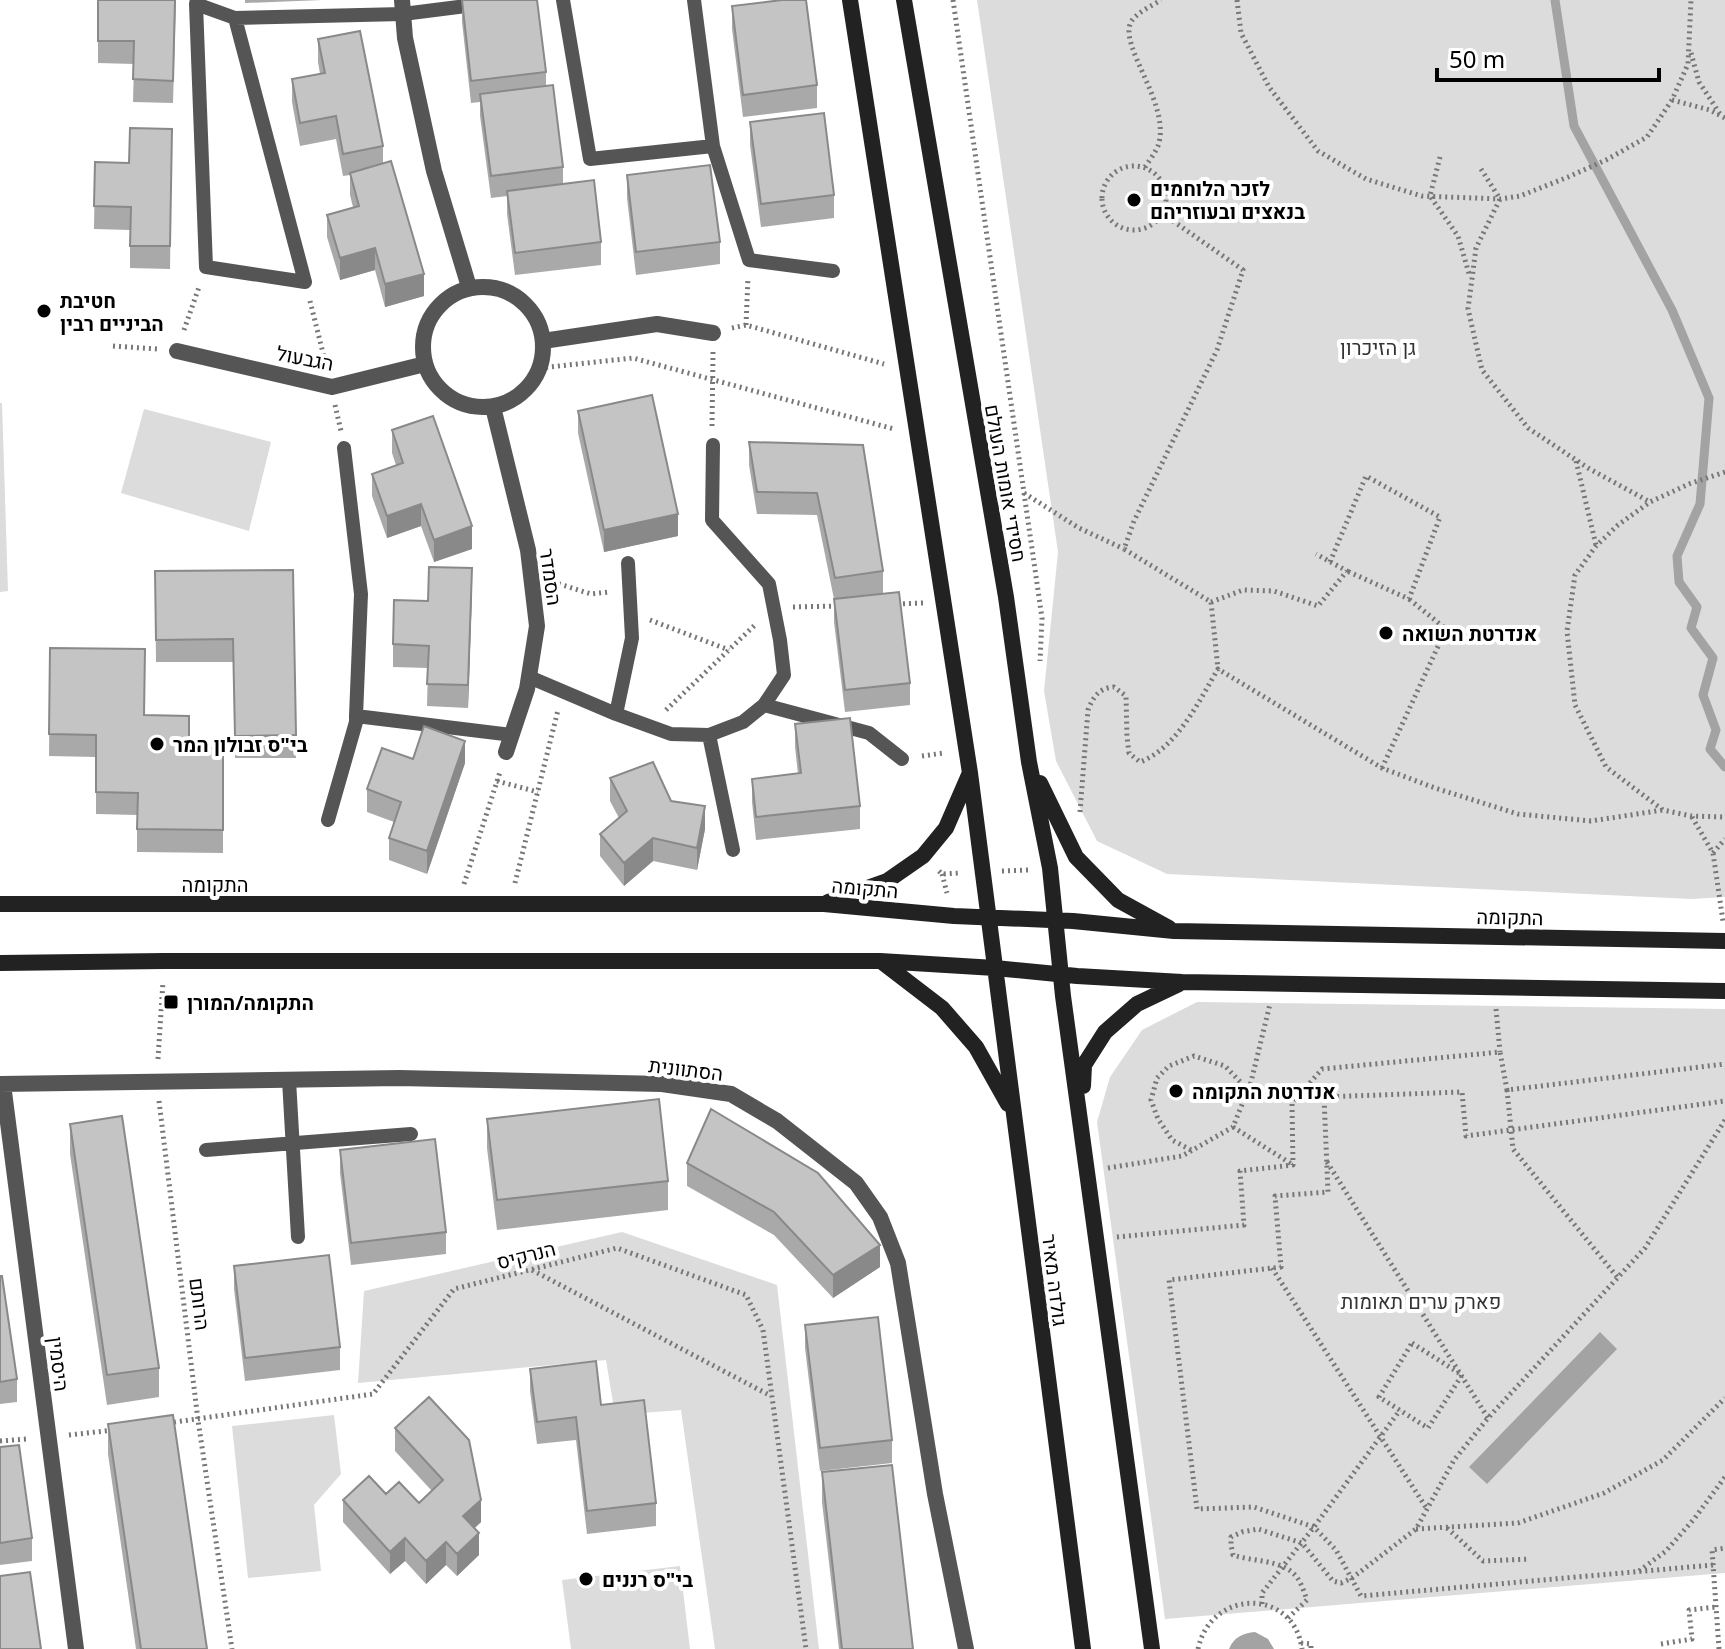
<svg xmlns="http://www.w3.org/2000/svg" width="1725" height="1649" font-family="'Noto Sans',Heebo,sans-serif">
  <rect width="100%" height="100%" fill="#fff"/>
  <path fill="#dcdcdc" d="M977,0h748v897l-34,2 -524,-25 -70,-33 -41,-80 -12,-70 14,-139z
    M0,403h2l6,188 -8,1z
    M144,409l127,33 -22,89 -128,-38z
    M1197,1002l528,7v564l-560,46 -68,-497 13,-45 32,-47z
    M622,1232l155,53 42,364h-104l-34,-239 -66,5 -9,-55 -248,23 6,-92z
    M334,1415l7,59 -27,31 7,66 -73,7 -16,-152z
    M680,1566l10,83h-119l-9,-69z"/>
  <path fill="#a3a3a3" d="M1600,1332l17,17 -130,135 -18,-17z
    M1255,1632l13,7 6,10h-45c5,-12 14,-16 26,-17z"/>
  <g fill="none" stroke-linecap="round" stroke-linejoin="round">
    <path stroke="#a3a3a3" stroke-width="9" d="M1555,0l19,126 98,184 37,88 -9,106 -23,52 2,26 18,25 -6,21 22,30 -10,37 13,35 -6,19 15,18"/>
    <path stroke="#777" stroke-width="5" stroke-dasharray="2 4" stroke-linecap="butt" d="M953,0l89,618 -2,43
      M1237,0l4,33 28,54 49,64 48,28 56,17 78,3 20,-3 48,-19 38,-17 41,-23 25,-37 16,-36 3,-64
      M1691,53l8,29 23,35
      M1672,100l38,10 15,8
      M1440,157l-10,39 28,40 12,41
      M1102 198a32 32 0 1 1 64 0a32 32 0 1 1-64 0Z
      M1145,167c4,-6 10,-14 13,-21 14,-41 -40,-100 -27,-124 6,-10 21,-16 30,-22
      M1481,169l19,30 -24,49 -8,61 14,61 46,58 60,40 62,34
      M1163,214l80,56 -26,80 -83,171 -10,28 87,53 7,67
      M310,301l16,64
      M746,325l2,-47
      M732,328l14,-3 138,39
      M184,330l15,-43
      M113,346l44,3
      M540,368l93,-10 261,71
      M335,405l6,26
      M712,426l1,-74
      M1576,461l20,84
      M1725,472l-36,12 -39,18 -32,23 -22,21 -21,29 -8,56 8,74 31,62 57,43 28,6 34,1
      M1024,493l55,35 45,21
      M1330,562l36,-86 74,41 -31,82 -62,-28
      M553,582l38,12 18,-2
      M1211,602l32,-12 31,1 44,15 29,-35 -31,-17
      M897,604l26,-1
      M793,607l46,-1
      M650,620l79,30
      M666,710l91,-87
      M922,756l22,-3
      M1382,768l64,-139 -37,-30
      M497,781l41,11
      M1080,812l8,-102c5,-13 11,-22 26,-23l12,9 1,41 2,16 11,9c37,-14 59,-61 78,-93l164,99 53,20 83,26 73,7 72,-11
      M1692,817l21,36 10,68
      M1713,853l12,-14
      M939,871l3,3 18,-1
      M1002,871l26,-1
      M942,874l5,19
      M515,883l43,-173
      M464,884l36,-112
      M1496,1009l4,43
      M158,1059l5,-77
      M1309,1083l15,14
      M1507,1090l6,59 105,129
      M159,1101l39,319 34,229
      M1233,1127l60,38
      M1191,1150l-19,-10 -14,-21 -7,-19 6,-22 12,-12 25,-10 31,10 23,24
      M1327,1162l161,256
      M1108,1168l74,-12 51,-29 18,-45 19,-78
      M1117,1237l127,-12 -4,-54 53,-6 -1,-62 30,-34 178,-17 7,38 218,-26
      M1272,1268l155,241
      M532,1270l239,126
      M1412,1343l50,32 -34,53 -49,-31z
      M168,1423l205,-29 81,-105 163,-41 129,47 17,35 43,319
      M69,1435l45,-5
      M0,1441l27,-2
      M1447,1528l36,33 47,-2
      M1416,1529l102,-6 86,-30 59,-33 62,-62
      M1713,1565l-352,31 -25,-46 -22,-23 -60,-20 -57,2 -28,-229 112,-13 -6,-71 53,-4 -4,-95 138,-5 4,44 259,-35
      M1639,1571l27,-20 28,-32 31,-42
      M1262,1604v-11l52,-66 86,-117
      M1288,1618l19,-18c-3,-8 -6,-18 -11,-24 -15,-17 -43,-14 -63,-21l-2,-10v-8l11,-5 16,-3 44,14 31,38 8,2 11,-5 64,-49 38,-69 34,-42 157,-170 80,-128
      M1301,1643l10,1v5
      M1661,1644l31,-5 -3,-29 27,-3
      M1198,1649c13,-61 96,-61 104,0
      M1719,1649l-7,-99 13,-2"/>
    <path stroke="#555" stroke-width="14" d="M563,0l27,159 123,-13 -19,-146
      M196,4l39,14 70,264 -99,-15 -10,-263 1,-4
      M235,18l168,-4 110,-14
      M713,146l36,114 84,11
      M529,677l87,37 55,20 38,1 34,-13 21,-17 20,-30 -4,-35 -11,-56 -57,-64 1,-75
      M764,705l105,28 33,26
      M616,714l16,-76 -4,-75
      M356,716l156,19
      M709,735l24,115
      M328,820l28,-98v-6l5,-122 -17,-146
      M289,1080l9,157
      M206,1150l205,-16"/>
    <path stroke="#555" stroke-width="16" d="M402,0l3,38 29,133 35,116
      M423 347a60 60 0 1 1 120 0a60 60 0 1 1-120 0Z
      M543,341l114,-17 56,9
      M177,351l155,36 93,-23
      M493,407l35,143 9,76 -10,63 -21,63
      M0,1084l399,-6 263,6 69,10 46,27 79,62 24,34 18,46 37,231 31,155
      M3,1084l73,565"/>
    <path stroke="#222" stroke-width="16" d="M850,0l120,773 113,876
      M904,0l102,597 23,165 21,106 13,128 89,653
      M1040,783l36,74 42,43 51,28
      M828,902l59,-21 36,-25 23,-28 23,-53
      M0,904h824l130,12 119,5 101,10 551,10
      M882,962l60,46 34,39 32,57
      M0,963l164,-2h716l115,7 82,8 105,6 543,9
      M1083,1086l1,-21 21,-33 32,-28 42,-20"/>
  </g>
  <path fill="#a9a9a9" d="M98,0h78l-3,103 -40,-1 1,-38 -36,-1z
    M245,0h77l-77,3z
    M462,0l84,72v14l17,81v17l38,58v23l-86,10 -8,-61v-18l-16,2 -11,-82v-14l-9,1 -9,-81z
    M732,6l85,79v23l-74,9 -11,-88z
    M318,39l65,107v17l41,133 -39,11 -10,-37 -35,10 -13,-43v-22l26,-8 -3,-12v-20l-7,1 -7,-37 -36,7 -8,-44v-23l28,-5 -2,-12z
    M750,122l84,73v23l-73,9 -11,-82z
    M172,129l-2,140 -40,-1v-38l-36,-1 1,-67 34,1z
    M627,175l93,67v22l-84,11 -9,-77z
    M578,411l100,125 -74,16 -26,-119z
    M392,430l80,119 -38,13 -13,-36 -34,12 -15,-42v-22l24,-9 -4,-12z
    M749,442l114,3 20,126v23l27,89v22l-65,7 -11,-90v-23l-17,-84 -60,-1 -8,-49z
    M293,570l3,188h-61l-2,-96h-77l-1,-91z
    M472,591l-4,117 -41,-2 1,-38 -35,-1v-23l35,-43z
    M50,648l139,99 34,1v105l-86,-1v-37l-41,-1v-57l-47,-1z
    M795,724l65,82v23l-104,11 -4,-38v-23l46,-5 -3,-27z
    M413,759l52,4 -38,111 -38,-14v-22l5,-16 -27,-10v-23z
    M610,778l61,23 34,28 -8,41 -44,-9 -29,25 -24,-30v-22l19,-16 -9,-17z
    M487,1119l181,62v29l-171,20 -10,-82z
    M70,1124l89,244v29l-52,8 -37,-251z
    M340,1150l106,82v22l-95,11 -11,-92z
    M687,1163l193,104 -47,31 -59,-63 -87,-49z
    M234,1266l106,81v23l-95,11 -11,-92z
    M0,1276l17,103v23l-17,2z
    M805,1325l87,115v23l-72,8 -15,-123z
    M530,1369l71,36 55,98v23l-69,8 -11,-94 -39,4 -7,-53z
    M108,1424l99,225h-71l-28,-195z
    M395,1428l86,94 -6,6 4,27 -22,21 -11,-11 -20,19 -21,-23 -15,13 -47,-52v-22l43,-6 33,9 13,-12 -37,-40z
    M0,1447l32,91v23l-32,4z
    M822,1472l91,177h-74l-17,-147z"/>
  <path fill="#898989" d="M375,248v22l-35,10v-22z
    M424,274v22l-39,11v-23z
    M421,504v22l-34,12v-22z
    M678,514v22l-74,16v-22z
    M472,526v23l-38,13v-22z
    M472,568v23l-4,117v-23z
    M465,741v22l-38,111v-23z
    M705,806v23l-8,41v-22z
    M653,838v23l-29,25v-23z
    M880,1245v22l-47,31v-23z
    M481,1500v22l-18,16v-22z
    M479,1533v22l-22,21v-22z
    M405,1538v23l-15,13v-22z
    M446,1542v23l-20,19v-23z"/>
  <path fill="#c4c4c4" stroke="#898989" stroke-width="2" d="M98,0h77l-2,81 -40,-2 1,-38h-36z
    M462,0h75l9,72 -75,9z
    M782,0h24l11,85 -74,10 -11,-89z
    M360,31l23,115 -40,8 -7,-38 -36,7 -8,-44 33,-6 -7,-34z
    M553,85l10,82 -72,9 -11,-82z
    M824,113l10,82 -73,9 -11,-82z
    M130,128l42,1 -2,117h-40l1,-39 -37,-1 1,-44 34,1z
    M391,161l33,113 -39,10 -10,-36 -35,10 -13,-43 32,-9 -9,-33z
    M710,165l10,77 -84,10 -9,-77z
    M594,180l7,62 -86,11 -8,-62z
    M652,395l26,119 -74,16 -26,-119z
    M433,416l39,110 -38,14 -13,-36 -34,12 -15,-42 31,-11 -11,-33z
    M749,442l114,3 20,126 -48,7 -18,-85 -60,-1z
    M429,567l43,1 -4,117 -41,-1 2,-38 -36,-2 1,-44 34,1z
    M293,570l3,165 -61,1 -2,-97 -77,1 -1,-69z
    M899,592l11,91 -65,7 -11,-91z
    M50,648l95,1 -1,66 45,1v31l34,1v82l-86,-1 1,-36 -42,-1v-57l-47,-1z
    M850,718l10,88 -104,11 -4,-38 49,-6 -6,-49z
    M424,726l41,15 -38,110 -38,-13 12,-36 -34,-13 15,-41 31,11z
    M653,762l18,39 34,5 -8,42 -44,-10 -29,25 -24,-29 27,-23 -17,-33z
    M659,1099l9,82 -171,19 -10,-81z
    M711,1109l107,64 62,72 -47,30 -59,-63 -87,-49z
    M122,1116l37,252 -52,7 -37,-251z
    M435,1139l11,93 -95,11 -11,-93z
    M329,1255l11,92 -95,11 -11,-92z
    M0,1276h2l15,103 -17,3z
    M878,1317l14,123 -72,8 -15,-123z
    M596,1361l5,44 43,-5 12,103 -69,8 -11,-94 -39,5 -7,-53z
    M429,1397l40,43 12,60 -18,16 16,17 -22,21 -11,-12 -20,19 -21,-23 -15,14 -47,-52 26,-24 17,18 13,-12 20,21 24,-23 -48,-52z
    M173,1415l34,234h-66l-33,-225z
    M19,1445l13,93 -32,5v-96z
    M892,1465l21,184h-71l-20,-177z
    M30,1572l11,77h-41v-73z"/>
  <g fill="#000" stroke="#fff" stroke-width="3">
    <circle cx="1134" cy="200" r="8"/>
    <circle cx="44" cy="311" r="8"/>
    <circle cx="1386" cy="633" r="8"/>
    <circle cx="157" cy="744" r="8"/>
    <rect x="163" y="994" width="16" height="16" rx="4"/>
    <circle cx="1176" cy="1091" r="8"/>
    <circle cx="586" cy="1579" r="8"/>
  </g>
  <g text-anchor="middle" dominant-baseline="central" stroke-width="8" stroke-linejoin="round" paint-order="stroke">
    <g font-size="20" font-weight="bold" fill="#000" stroke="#fff" text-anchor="start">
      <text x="1150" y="188">לזכר הלוחמים<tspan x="1150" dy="23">בנאצים ובעוזריהם</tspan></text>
      <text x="60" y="300">חטיבת<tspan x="60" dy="23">הביניים רבין</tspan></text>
      <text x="1402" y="633">אנדרטת השואה</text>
      <text x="173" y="744">בי"ס זבולון המר</text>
      <text x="187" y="1002">התקומה/המורן</text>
      <text x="1192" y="1091">אנדרטת התקומה</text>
      <text x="602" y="1579">בי"ס רננים</text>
    </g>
    <g font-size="20" fill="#333" stroke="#fff">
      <text x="1378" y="347">גן הזיכרון</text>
      <text x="1421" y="1301">פארק ערים תאומות</text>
    </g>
    <g font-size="20" fill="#000" stroke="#fff">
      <text transform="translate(305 358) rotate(11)">הגבעול</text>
      <text transform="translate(1006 483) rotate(80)">חסידי אומות העולם</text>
      <text transform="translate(551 577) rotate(82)">הסמדר</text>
      <text x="215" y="884">התקומה</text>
      <text transform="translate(865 888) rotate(5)">התקומה</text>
      <text transform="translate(1510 917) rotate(1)">התקומה</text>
      <text transform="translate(686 1069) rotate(7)">הסתוונית</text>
      <text transform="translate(526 1255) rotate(-14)">הנרקיס</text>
      <text transform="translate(1055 1280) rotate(83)">גולדה מאיר</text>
      <text transform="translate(200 1304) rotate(83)">הרותם</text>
      <text transform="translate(59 1364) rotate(83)">היסמין</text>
    </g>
  </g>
  <path d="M1437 68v12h222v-12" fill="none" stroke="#000000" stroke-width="4"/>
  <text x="1449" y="68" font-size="24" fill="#000000" stroke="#ffffff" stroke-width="6" paint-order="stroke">50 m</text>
</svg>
